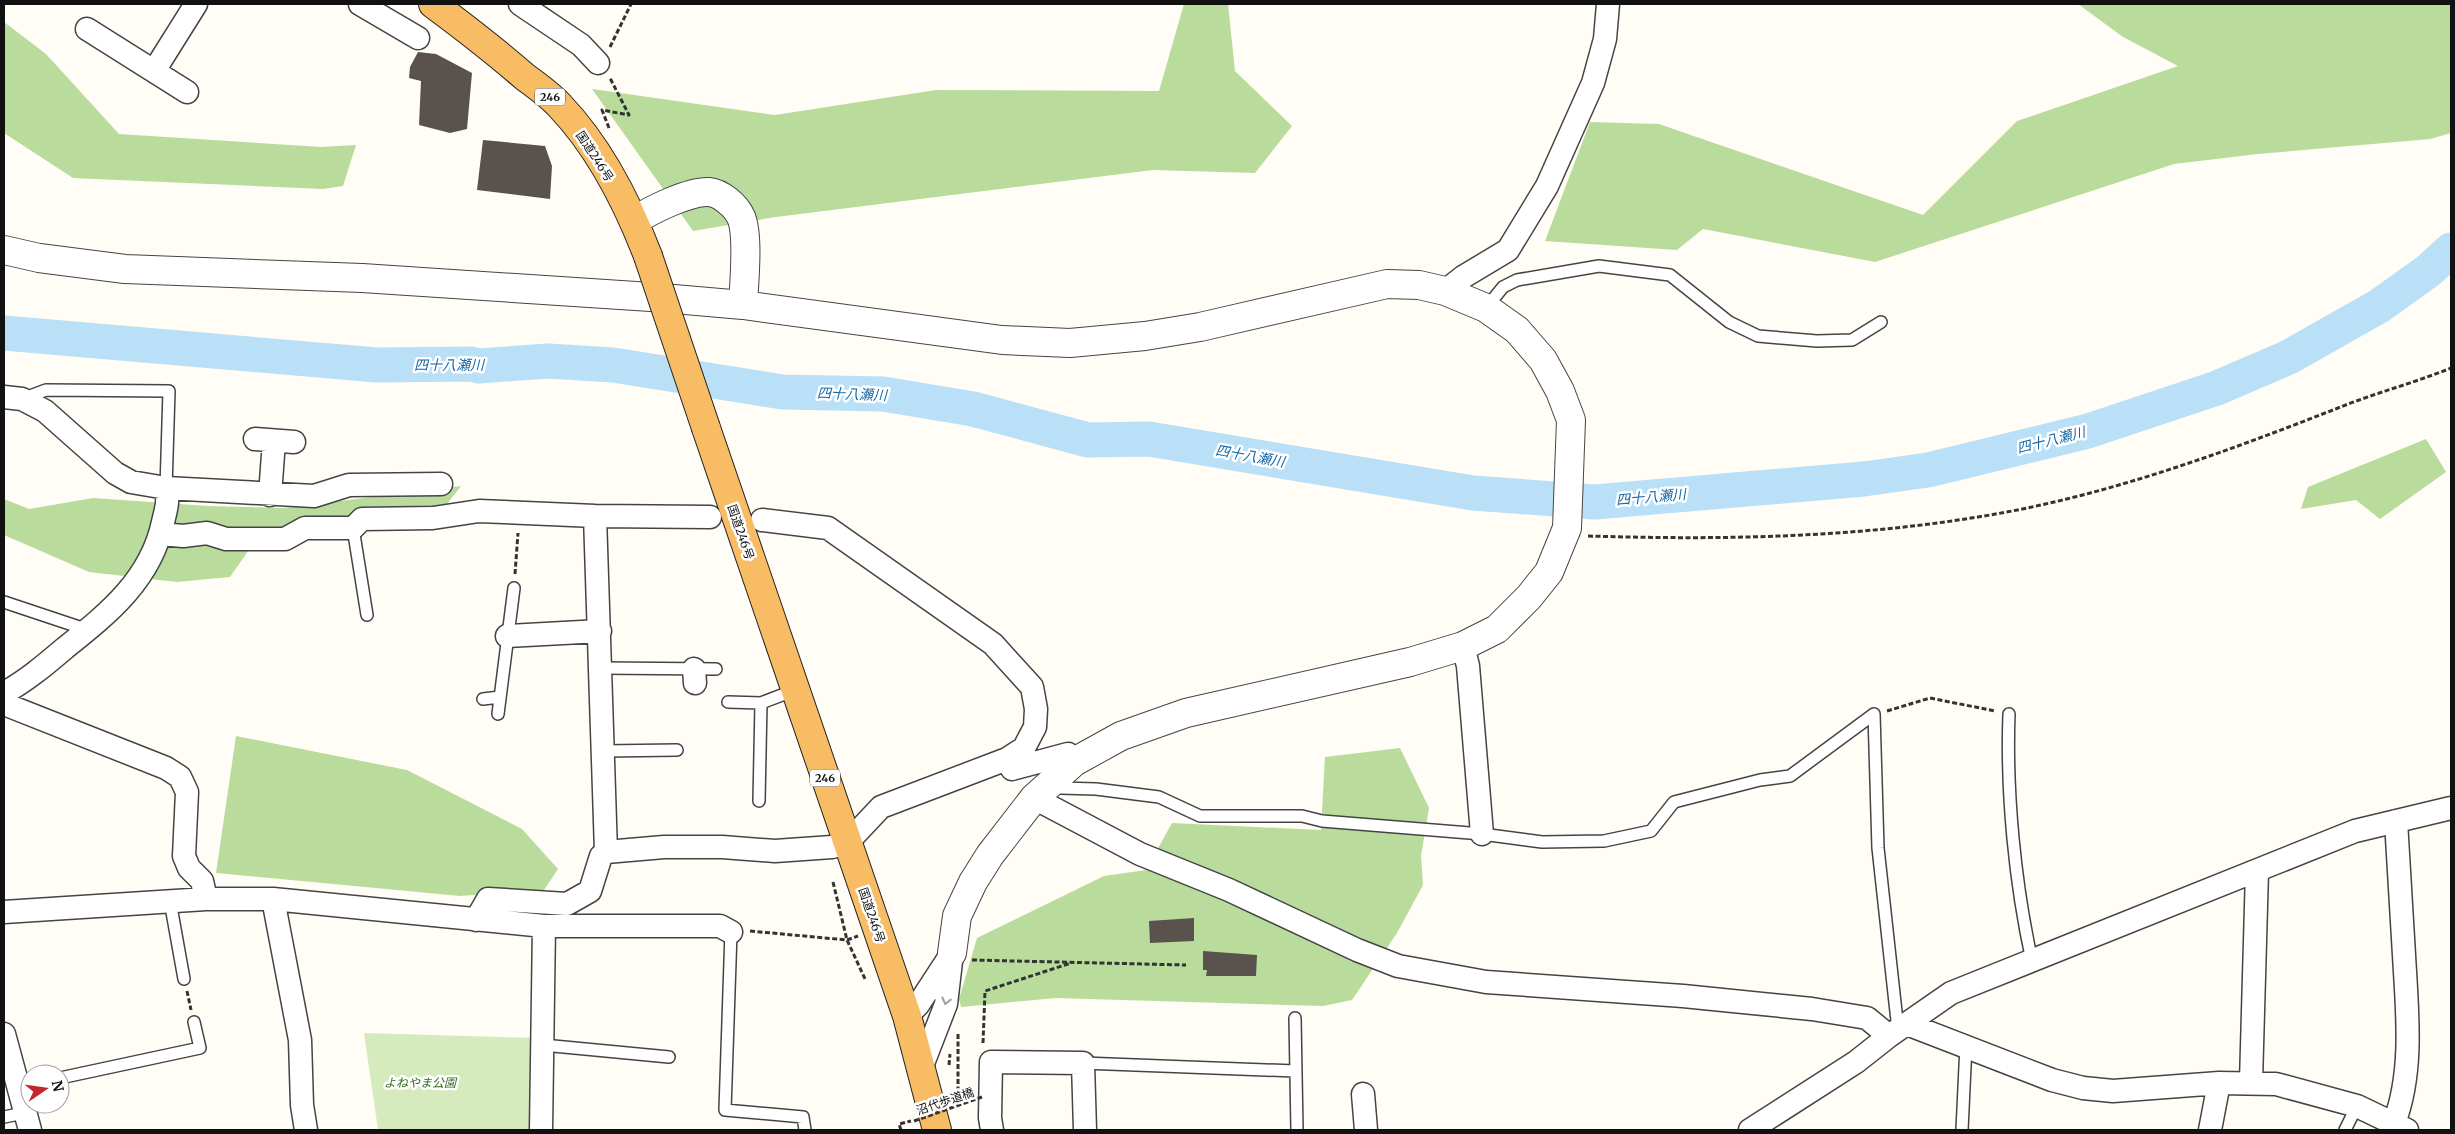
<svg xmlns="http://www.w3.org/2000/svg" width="2455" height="1134" font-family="Merriweather,'Noto Sans JP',serif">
  <rect width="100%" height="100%" fill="#fffdf5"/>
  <path fill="#d5ebbd" d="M364,1033l171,5 -5,92h-152z"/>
  <path fill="#b9dc9c" d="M1184,4h44l7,67 57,55 -37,47 -102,-3 -377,47 -83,14 -101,-142 183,26 161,-25 223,1z
    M2078,4h373v129l-21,6 -172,15 -84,10 -299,98 -172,-33 -26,21 -132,-9 45,-119 69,2 264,91 94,-94 161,-55 -55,-29z
    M4,22l42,32 73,80 202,13 35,-2 -13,41 -20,3 -250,-11 -69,-45z
    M2426,439l20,33 -66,47 -24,-19 -55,9 7,-22z
    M461,486l-21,27 -140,9 -40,12 -30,43 -53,5 -88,-10 -85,-37v-36l25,10 64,-11 115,8 75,2z
    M236,736l171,34 115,59 36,40 -14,21 -84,6 -244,-23z
    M1400,748l29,60 -8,48 2,29 -26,48 -45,67 -29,6 -267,-8 -95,9 -2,-8 18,-61 127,-62 42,-6 26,-47 149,7 4,-73z"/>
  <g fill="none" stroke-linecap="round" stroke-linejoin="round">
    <path stroke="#b9e0f7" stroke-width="35" d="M4,333l373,32 94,-1 8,2 69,-5 65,4 170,27 100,2 90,15 115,31 61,-1 324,54 122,9 269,-23 64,-9 160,-39 129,-43 72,-31 90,-51 49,-35 23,-21"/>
  </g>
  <path fill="#5a524d" d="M418,52l18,2 36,19 -5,56 -17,4 -31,-8 2,-44 -12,-3 1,-11z
    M483,140l62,6 7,20 -2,33 -73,-9z
    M1194,918v23l-44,2 -1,-22z
    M1203,951l54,4 -1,21h-50l1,-6h-4z"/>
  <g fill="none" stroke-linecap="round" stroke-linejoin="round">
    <defs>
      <path id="service" d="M1486,308l17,-21 14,-7 82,-14 71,9 59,47 29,14 59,5 35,-1 29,-18
        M22,399l24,-9 123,1 -3,97
        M353,528l14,87
        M4,602l84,28
        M601,668l115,1
        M483,699l17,-2
        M728,702l33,1 34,-13
        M498,714l16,-126
        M1874,714l4,134 20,182
        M2009,714c-3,79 6,170 23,247
        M604,751l73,-1
        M1051,784l10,4 35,1 63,8 41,19h102l20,5 160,13 60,8 62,-1 47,-10 23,-29 86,-22 30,-4 84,-62
        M759,801l2,-98
        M170,901l14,78
        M731,932l-6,178 78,7 2,13
        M1295,1018l2,112
        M543,1045l126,12
        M1083,1063l212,8
        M60,1078l140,-30 -6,-26
        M4,1117l20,-4
        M1962,1130l4,-85
        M2345,1130l12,-24"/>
      <path id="minor" d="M360,4l58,34
        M520,4l61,41 17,18
        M87,29l100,63
        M154,71l42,-67
        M1445,291l18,-14 45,-27 39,-64 46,-103 12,-44 3,-35
        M4,397l18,2 23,12 70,62 16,9 35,6 148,8 35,-11 92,-1
        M255,439l39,3
        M270,495l4,-54
        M595,516l11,336
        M161,534l22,2 24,-3 19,6h59l20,-11h48l9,-9 71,-1 46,-7 116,5 115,1
        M507,636l93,-5
        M1463,646l5,20 14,168
        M694,669l1,14
        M4,693c22,-12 41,-28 61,-45 44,-35 86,-69 98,-126 3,-12 6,-22 3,-34
        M4,704l162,64 14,9 7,15 -3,64 5,12 13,13 4,18
        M1007,759l5,10 56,-15 6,8
        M1034,798l106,56 89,36 128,60 41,16 88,16 197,14 129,13 55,9 22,18
        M273,899l27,141 2,65 4,25
        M4,912l202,-13h67l271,27h176l11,6
        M476,920l12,-21 79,5 23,-13 11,-35 5,-4 58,-5h58l53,4 57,-4 15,-4 34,-36 126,-48 17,-11 11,-21 1,-18 -4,-22 -39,-43 -165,-116 -66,-8
        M907,1016l11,-11 32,-49
        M1907,1024l145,56 31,8 30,3 106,-8 57,1 81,22 50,24
        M4,1034l26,96
        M922,1066l24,-62 6,-51
        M2251,1082l6,-211
        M1363,1094l3,36
        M2394,1123c20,-52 13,-113 10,-168 -3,-44 -5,-89 -8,-134
        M541,1130l3,-204
        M992,1130l-2,-12 1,-56 92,1 2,67
        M1750,1130l106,-68 33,-26 62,-43 404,-162 96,-23
        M2210,1130l9,-47"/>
      <path id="tertiary" d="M634,221c17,-11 55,-30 75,-29 12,1 27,14 32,25 8,18 3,67 2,88
        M4,250l35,8 86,11 237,9 289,19 92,8 259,35 68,3 75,-7 55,-9 187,-43 32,1 26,6 41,17 31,22 26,30 17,31 11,29 -4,108 -18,44 -20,25 -32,32 -34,17 -53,16 -224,51 -65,23 -47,26 -40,36 -44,57 -17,27 -16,34 -5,37"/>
      <path id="trunk" d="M433,4c31,23 62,47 92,73 12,9 25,18 35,29 39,41 68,98 88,150
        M706,428l201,588 30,114"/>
    </defs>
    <use href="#service" stroke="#444" stroke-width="14"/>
    <use href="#minor" stroke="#444" stroke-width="25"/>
    <use href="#tertiary" stroke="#444" stroke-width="30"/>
    <use href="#trunk" stroke="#222" stroke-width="30"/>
    <path stroke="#333" stroke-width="3" stroke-dasharray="5 2.5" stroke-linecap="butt" d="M610,47l21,-43
      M609,128l-7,-18 27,5 -19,-37
      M1588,536c133,4 264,2 396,-20 122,-20 239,-63 354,-108 37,-15 76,-25 113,-40
      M515,574l3,-41
      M1887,711l43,-13 65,13
      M833,882l14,58 19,41
      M750,931l97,9 11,-4
      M972,960l214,5
      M187,991l4,19
      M958,1034v72
      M983,1043l2,-52 86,-28
      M949,1065l1,-11
      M901,1130l-2,-6 12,-3"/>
    <use href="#service" stroke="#fff" stroke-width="11"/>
    <use href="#minor" stroke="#fff" stroke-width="22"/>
    <use href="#tertiary" stroke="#fff" stroke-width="28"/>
    <use href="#trunk" stroke="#f7bc64" stroke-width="28"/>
    <defs>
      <path id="trunk-bridge" d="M648,256l58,172"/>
    </defs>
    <use href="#trunk-bridge" stroke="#222" stroke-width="30" stroke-linecap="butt"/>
    <path stroke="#333" stroke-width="3" stroke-dasharray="5 2.5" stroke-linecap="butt" d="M914,1121l68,-24"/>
    <use href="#trunk-bridge" stroke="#f7bc64" stroke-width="28"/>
  </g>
  <defs><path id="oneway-chevron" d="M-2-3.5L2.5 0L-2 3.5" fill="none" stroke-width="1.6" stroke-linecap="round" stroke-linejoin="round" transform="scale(1.25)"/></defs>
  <use stroke="#a0a0a0" href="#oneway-chevron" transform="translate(946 1001) rotate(104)"/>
  <g text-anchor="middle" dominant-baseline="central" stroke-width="5" stroke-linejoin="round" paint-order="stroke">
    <g fill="#fff" stroke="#585858" stroke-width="1">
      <rect x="535" y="88.5" width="30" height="17" rx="4"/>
      <rect x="810" y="769.5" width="30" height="17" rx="4"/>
    </g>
    <g font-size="11" font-weight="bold" fill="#111">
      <text x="550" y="97">246</text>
      <text x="825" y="778">246</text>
    </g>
    <g font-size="12" fill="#111" stroke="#fff">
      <text transform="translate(595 156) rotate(57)">国道246号</text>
      <text transform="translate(741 532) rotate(71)">国道246号</text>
      <text transform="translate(872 915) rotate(71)">国道246号</text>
      <text transform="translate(945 1101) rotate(-19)">沼代歩道橋</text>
    </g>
    <g font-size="12" font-style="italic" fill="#2f6b1f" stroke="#fff">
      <text x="420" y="1082">よねやま公園</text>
    </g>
    <g font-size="14" font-style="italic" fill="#1768a6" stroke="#fff">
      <text x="449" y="365">四十八瀬川</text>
      <text transform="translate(852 394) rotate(2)">四十八瀬川</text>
      <text transform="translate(2051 440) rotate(-14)">四十八瀬川</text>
      <text transform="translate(1250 456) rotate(10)">四十八瀬川</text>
      <text transform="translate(1651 497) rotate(-5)">四十八瀬川</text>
    </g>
  </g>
  <rect width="2455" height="1134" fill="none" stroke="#111111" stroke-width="10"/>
  <g transform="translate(45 1089) rotate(77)"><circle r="24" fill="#ffffff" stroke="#a0a0a0"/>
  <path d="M0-4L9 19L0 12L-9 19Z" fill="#c4262e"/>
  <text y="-8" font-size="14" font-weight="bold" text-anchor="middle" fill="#111111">N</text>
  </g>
</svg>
